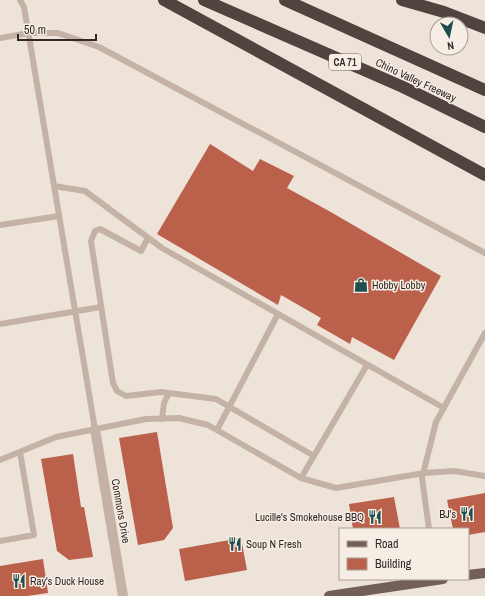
<svg xmlns="http://www.w3.org/2000/svg" width="485" height="596" font-family="'Archivo Narrow',sans-serif">
  <rect width="100%" height="100%" fill="#eee3d8"/>
  <path fill="#ba604b" d="M210,144l43,27 7,-12 34,17 -7,12 42,23 112,65 -47,84 -42,-23 -2,7 -33,-19 4,-7 -40,-23 -3,10 -121,-71z
    M157,432l16,96 -9,12 -26,5 -19,-107z
    M73,454l8,53h3l9,50 -24,3 -12,-9 -16,-92z
    M485,493v39l-17,3v-6h-15l-6,-29z
    M394,497l6,32h-47l-4,-25z
    M241,538l6,32 -62,11 -6,-32z
    M43,559l5,34 -21,3h-27v-30z"/>
  <g fill="none" stroke-linecap="round" stroke-linejoin="round">
    <path stroke="#c4b2a6" stroke-width="6" d="M20,0l4,7 71,422
      M0,38l29,-5h29l41,14 386,206
      M54,186l31,5 77,57 282,160
      M0,225l59,-9
      M148,238l-7,13 -41,-22 -5,2 -4,10 22,142 4,8 9,5 35,-4 55,7 98,57
      M0,324l101,-17
      M162,419l2,-16 5,-10
      M217,430l61,-116
      M0,460l56,-23 90,-18 33,-1 29,7 93,53 35,10 88,-15 30,-2 31,5
      M301,478l66,-113
      M429,529l-7,-51 14,-56 49,-89
      M0,541l34,-6 -14,-83"/>
    <path stroke="#c4b2a6" stroke-width="10" d="M95,429l28,167"/>
    <path stroke="#726058" stroke-width="10" d="M468,575l17,-2
      M329,596l114,-17"/>
    <path stroke="#51433e" stroke-width="12" d="M164,0l321,175
      M204,0l199,87 82,40
      M285,0l200,90
      M402,0l42,12 41,16"/>
  </g>
  <defs>
    <symbol id="shop-bare" viewBox="-9 -9 18 18"><path d="M-5-2.5h2.3a2.7 3.5 0 0 1 5.4 0H5L5.5 6h-11ZM-1.5-2.5h3a1.5 2.3 0 0 0-3 0Z" fill="#204d4e" stroke="#f6ede4" stroke-width="2.5" paint-order="stroke"/></symbol>
    <symbol id="restaurant-bare" viewBox="-9 -9 18 18"><path d="M-5-6h1v4h1v-4h1v4h1v-4h1v5L-1.5 .5V6h-2V.5L-5-1ZM5-6V6H3V1.5H1.5Q1.5-4 5-6Z" fill="#204d4e" stroke="#f6ede4" stroke-width="2.5" paint-order="stroke"/></symbol>
  </defs>
  <g fill-rule="evenodd">
    <use href="#shop-bare" x="351" y="275" width="20" height="20"/>
    <use href="#restaurant-bare" x="457" y="504" width="20" height="20"/>
    <use href="#restaurant-bare" x="365" y="507" width="20" height="20"/>
    <use href="#restaurant-bare" x="225" y="534" width="20" height="20"/>
    <use href="#restaurant-bare" x="9" y="571" width="20" height="20"/>
  </g>
  <g text-anchor="middle" dominant-baseline="central" stroke-width="3" stroke-linejoin="round" paint-order="stroke">
    <rect fill="#f6ede4" stroke="#6c645f" stroke-width="1" x="329" y="54" width="32" height="16" rx="3"/>
    <g font-size="10" font-weight="bold" fill="#312926">
      <text x="345" y="62">CA 71</text>
    </g>
    <g font-size="11" fill="#312926" stroke="#f6ede4">
      <text transform="translate(416 80) rotate(25)">Chino Valley Freeway</text>
      <text transform="translate(121 511) rotate(80)">Commons Drive</text>
    </g>
    <g font-size="11" fill="#312926" stroke="#f6ede4" text-anchor="start">
      <text x="372" y="285">Hobby Lobby</text>
      <text x="456" y="514" text-anchor="end">BJ's</text>
      <text x="364" y="517" text-anchor="end">Lucille's Smokehouse BBQ</text>
      <text x="246" y="544">Soup N Fresh</text>
      <text x="30" y="581">Ray's Duck House</text>
    </g>
  </g>
  <rect x="339" y="528" width="130" height="52" fill="#f6ede4" stroke="#a79f98"/>
  <rect x="347" y="541" width="20" height="6" fill="#726058" stroke="#a79f98"/>
  <text x="375" y="548" font-size="12" fill="#312926">Road</text>
  <rect x="347" y="558" width="20" height="12" fill="#ba604b" stroke="#a79f98"/>
  <text x="375" y="568" font-size="12" fill="#312926">Building</text>
  <g transform="translate(449 36) rotate(171)"><circle r="19" fill="#f6ede4" stroke="#a79f98"/>
  <path d="M0-3L7 15L0 10L-7 15Z" fill="#204d4e"/>
  <text y="-6" font-size="11" font-weight="bold" text-anchor="middle" fill="#312926">N</text>
  </g>
  <path d="M18 34v6h78v-6" fill="none" stroke="#312926" stroke-width="2"/>
  <text x="24" y="34" font-size="12" fill="#312926" stroke="#f6ede4" stroke-width="3" paint-order="stroke">50 m</text>
</svg>
